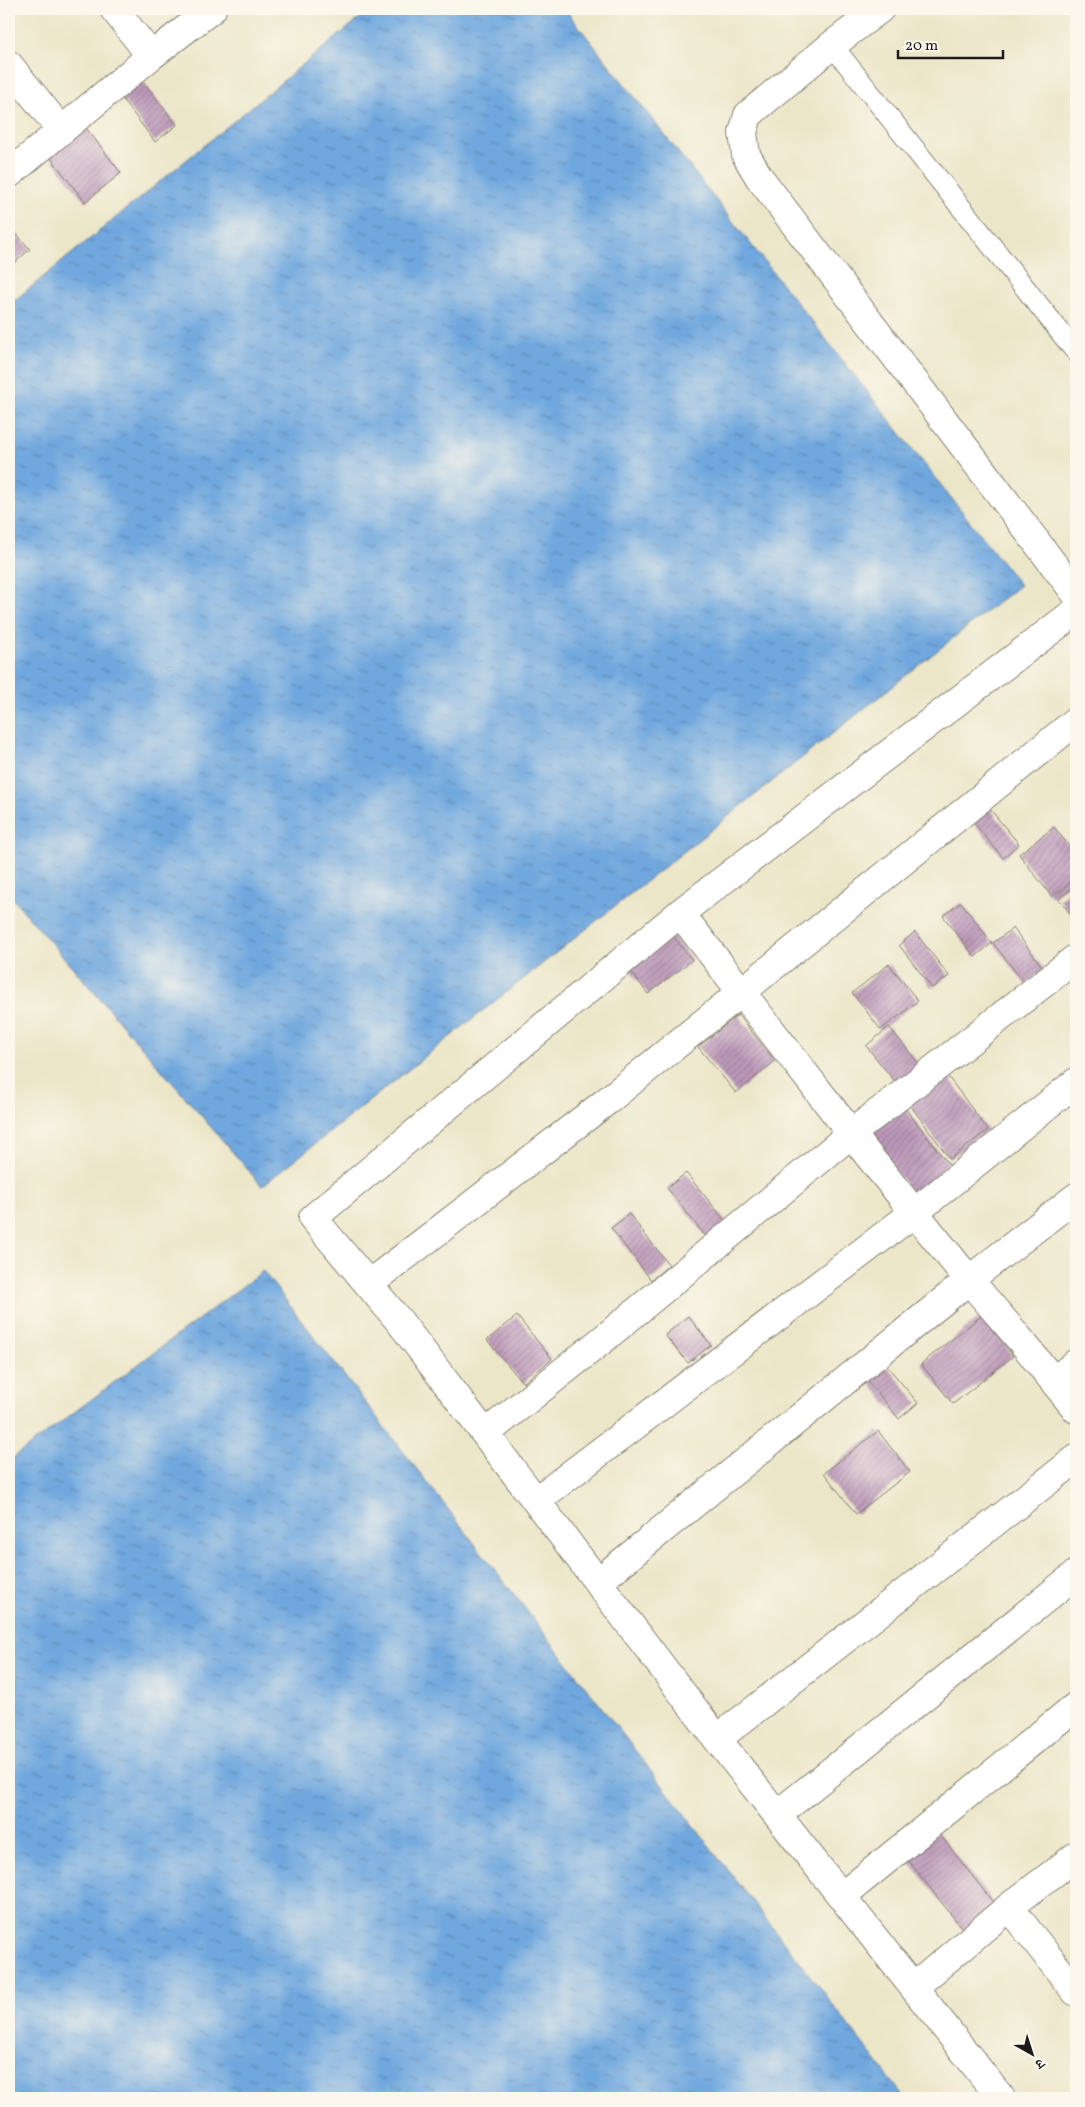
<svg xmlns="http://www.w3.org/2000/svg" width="1085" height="2107" font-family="Vollkorn,'Noto Serif Devanagari',serif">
  <defs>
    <pattern id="water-ripples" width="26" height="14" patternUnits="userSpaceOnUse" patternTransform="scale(1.25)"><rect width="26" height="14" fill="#70a7de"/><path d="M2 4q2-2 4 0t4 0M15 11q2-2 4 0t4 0" fill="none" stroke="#5b87b3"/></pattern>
    <pattern id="building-hatch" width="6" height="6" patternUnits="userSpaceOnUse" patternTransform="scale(1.25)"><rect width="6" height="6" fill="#bc98ba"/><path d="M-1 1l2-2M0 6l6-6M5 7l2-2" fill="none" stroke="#987b96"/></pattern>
  </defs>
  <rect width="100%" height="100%" fill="#fbf7ec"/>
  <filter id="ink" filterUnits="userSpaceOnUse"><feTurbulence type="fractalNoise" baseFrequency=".02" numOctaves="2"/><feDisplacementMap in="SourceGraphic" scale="10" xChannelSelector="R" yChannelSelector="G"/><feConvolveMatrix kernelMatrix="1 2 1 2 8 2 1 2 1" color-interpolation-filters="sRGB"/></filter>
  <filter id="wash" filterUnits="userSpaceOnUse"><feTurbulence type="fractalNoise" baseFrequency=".0096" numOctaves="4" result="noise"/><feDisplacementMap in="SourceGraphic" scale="20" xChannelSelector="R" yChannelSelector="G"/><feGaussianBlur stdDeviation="1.12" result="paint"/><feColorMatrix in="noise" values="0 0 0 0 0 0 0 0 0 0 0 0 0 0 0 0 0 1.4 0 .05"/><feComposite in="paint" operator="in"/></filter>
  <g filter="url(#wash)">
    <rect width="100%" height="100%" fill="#ece6c9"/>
    <path fill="url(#water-ripples)" stroke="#46627d" d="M371,9h194l455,576 -758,601 -253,-292v-589z
      M263,1271l642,827h-896v-637z"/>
    <g id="blocks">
      <path fill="url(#building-hatch)" d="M138,75l39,50 -22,17 -38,-50z
        M83,124l38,49 -36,29 -38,-49z
        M9,226l21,23 -20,18 -1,-2z
        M984,802l35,42 -16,14 -35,-42z
        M1054,827l22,28v23l-24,19 -33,-43z
        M1076,885v36l-17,-22z
        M961,902l31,41 -17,14 -32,-41z
        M1013,928l31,41 -19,15 -32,-41z
        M670,932l22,28 -44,34 -22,-29z
        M915,932l34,44 -17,12 -33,-43z
        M889,964l29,37 -37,29 -29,-37z
        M738,1015l37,46 -39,32 -38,-46z
        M889,1027l31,38 -23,19 -31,-38z
        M943,1070l45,60 -38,29 -45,-61z
        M901,1103l49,63 -37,28 -49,-63z
        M686,1173l41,50 -19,16 -41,-51z
        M629,1214l40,51 -18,15 -40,-52z
        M517,1316l35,43 -29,24 -36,-43z
        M688,1316l23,29 -23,18 -23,-28z
        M981,1316l32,40 -60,48 -32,-40z
        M882,1360l36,43 -19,16 -35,-43z
        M878,1431l32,41 -54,42 -32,-41z
        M937,1831l59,75 -32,25 -59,-75z"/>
    </g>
  </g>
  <g filter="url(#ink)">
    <use href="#blocks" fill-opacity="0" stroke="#848172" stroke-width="1"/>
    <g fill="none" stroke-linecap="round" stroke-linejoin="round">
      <defs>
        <path id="lane" d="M832,45l244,307"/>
        <path id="street" d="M114,9l37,47
          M880,9l-48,36 -84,70 -5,18 3,22 13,22 317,417
          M9,65l52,65
          M9,174l142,-118 61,-47
          M680,913l188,242 101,125 49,57 58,72
          M369,1284l238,-183 469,-380
          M1054,1381l22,-18
          M485,1434l116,-93 251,-208 224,-175
          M537,1500l378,-288 161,-130
          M599,1581l370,-301 107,-83
          M717,1739l359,-280
          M778,1814l298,-240
          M842,1896l234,-190
          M1009,1907l67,85
          M914,1987l95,-80 67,-51
          M1001,2098l-284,-359 -317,-417 -87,-104 367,-305 396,-302"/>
      </defs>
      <use href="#lane" stroke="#848172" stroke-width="22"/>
      <use href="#street" stroke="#848172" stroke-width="30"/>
      <use href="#lane" stroke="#fff" stroke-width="20"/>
      <use href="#street" stroke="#fff" stroke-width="28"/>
    </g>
  </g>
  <rect width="1085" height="2107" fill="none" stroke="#fbf7ec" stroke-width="30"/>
  <g transform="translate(1032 2054) rotate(141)" stroke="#fbf7ec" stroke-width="4" paint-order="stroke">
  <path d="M0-4L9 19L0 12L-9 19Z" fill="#1c1c1c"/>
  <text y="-8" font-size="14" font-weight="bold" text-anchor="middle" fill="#1c1c1c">उ</text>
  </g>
  <path d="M898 50v8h105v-8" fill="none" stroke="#1c1c1c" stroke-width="2.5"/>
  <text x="905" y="50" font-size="15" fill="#1c1c1c" stroke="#fbf7ec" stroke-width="4" paint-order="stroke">20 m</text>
</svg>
